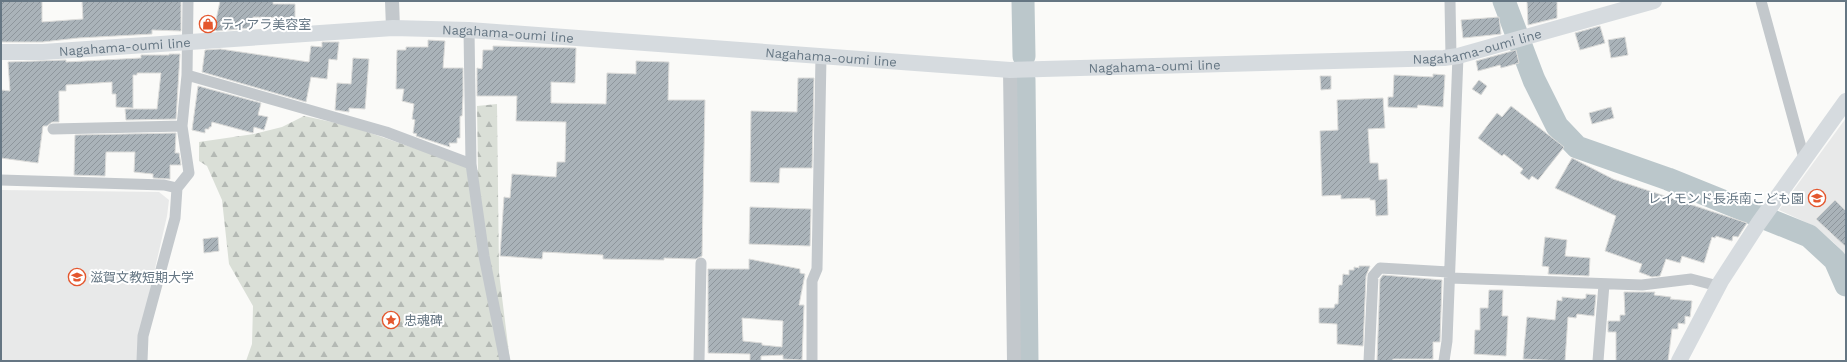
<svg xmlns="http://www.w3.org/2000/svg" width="1847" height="362" font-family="'Work Sans','Noto Sans JP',sans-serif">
  <defs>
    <pattern id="forest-firs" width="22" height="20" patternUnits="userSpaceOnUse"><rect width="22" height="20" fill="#dadfd7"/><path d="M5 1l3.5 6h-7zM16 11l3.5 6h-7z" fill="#b4b9b4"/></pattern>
    <pattern id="building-hatch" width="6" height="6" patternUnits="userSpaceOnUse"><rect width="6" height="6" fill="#aab3b9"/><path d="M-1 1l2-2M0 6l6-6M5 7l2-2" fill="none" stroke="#8e969c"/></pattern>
  </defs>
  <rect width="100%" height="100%" fill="#fafaf8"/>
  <path fill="#e8e9e9" d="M1846,118v136h-1l-12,-12 -19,-16 -35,-16z
    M1,190l158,2 10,8 -2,16 -28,122v23h-138z"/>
  <path fill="url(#forest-firs)" d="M497,104l2,169 11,88h-264l6,-17 1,-38 -24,-42 -7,-64 -15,-34 -8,-5v-19l55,-8 28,-7 22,-11 46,10 128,44 -1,-64z"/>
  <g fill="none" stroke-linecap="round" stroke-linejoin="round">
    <path stroke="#bbc7cb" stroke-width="23" d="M1023,1l1,55
      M1504,1l30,79 23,46 20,21 91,32 141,57 26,24 11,25
      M1024,80l3,281"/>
  </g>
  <path fill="url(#building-hatch)" stroke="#dcdcda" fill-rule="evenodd" d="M1,1h41v21l41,-3 -1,-18h99v30l-29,-1v4l-74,4 -36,4h-41z
    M220,1h53v3h22v14l-42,-1 -2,11 -34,3 -3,-1z
    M1527,1h30v17l-29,7z
    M1499,17l2,17 -38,4 -2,-18z
    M1600,26l5,17 -25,7 -5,-17z
    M1625,37l3,18 -17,3 -3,-18z
    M428,40l17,1 -2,27h20v27l-1,21h-2v22h-3v5h-8l1,4 -34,-11 1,-2 -4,-1 2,-13 -3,-1 2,-15 -12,-3 2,-12h-8l1,-39h9v-3h22z
    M322,42h17l-2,18 -8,-1 -2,20 -16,-2 -5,25 -104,-30 3,-22 15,-1 89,13 2,-16 11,1z
    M493,46l83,2 -1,35 -24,-1v21l55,1 1,-31 29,1v-13l33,1 -1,38h37l-3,156 -6,3 -32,-1v2l-61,-1v-4l-60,-3 -1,7 -42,-3 4,-59 6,1 2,-24 44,3 1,-15h8l1,-40 -50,-1 1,-25h-40v-28l5,1 1,-19h10z
    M1516,50l3,13 -18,5 -1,-3 -22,6 -2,-10z
    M169,54h11l-4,65 -50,1 -1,-11h32l4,-36h-24v2h-4v33l-17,-1v-13h-4v-12l-46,3v6h-7v31h-7l-5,4h-4l-5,37 -37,-5v-68l9,1 -2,-29 58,-2v2l75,-4v-3h28z
    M353,58l16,1 -4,50 -16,-1v4l-14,-2 2,-27 14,1z
    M1433,74l12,1 -2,32 -25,-2 -1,3 -29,-1v-10h5l1,-22 39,2z
    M1320,76h11v13l-10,1z
    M798,78h16l-2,90h-32l-1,15 -29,-1 1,-71 46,1z
    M1479,80l8,6 -6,9 -9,-6z
    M198,86l63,17 -3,12 10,2 -4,13 -10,-3 -1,6 -41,-11 -1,5h-2v2h-4v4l-13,-3z
    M1383,98l2,30 -17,1 2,34h8l1,17 8,-1 1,36 -12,1 -1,-16h-5v-2l-29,1v-4l-19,1 -2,-65 18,-1 -1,-30z
    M1511,106l53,41 -26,33 -6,-4 -3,4 -9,-7 3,-4 -19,-15 -2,2 -24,-18 19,-25 5,4z
    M1611,107l3,11 -22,6 -3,-11z
    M176,133l-1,20h4l2,12h-11v14l-17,-1v-4l-19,-2 1,-20h-29l-1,24 -31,-1 1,-40z
    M1572,158l41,21 134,44 -9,14 -5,-1 -1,5 -16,-5 -1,2 -3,-1 -8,26 -22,-7 -2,7 -14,-4 -6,17 -8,1 -13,-5 3,-8 -37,-13 11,-35 -61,-28z
    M1835,200l11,11v36l-30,-28z
    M750,207l61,2 -1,37 -61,-2z
    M218,237l1,14 -15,2 -1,-14z
    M1545,237l22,3 -2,16 25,2 -1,18 -41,-2 1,-7 -7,-1z
    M749,259l51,10v4l5,1 -6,31h5l-2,55 -19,-1v-4l-22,1v5h-11v-7l-42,-1v-84h41zM742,318l41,3 -1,26 -20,-2v-2l-19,-2z
    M1359,266h11l-4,10 -3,70 -26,-2v-20l-18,-1v-15h15l1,-4h3l1,-19h3l1,-11 6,1v-5h5v-3l5,1z
    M1383,275l59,5 -2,60v2h-7v17h-40l-1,2h-15l3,-82z
    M1489,290h14l-1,26h6l-2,40 -32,-2 1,-24h5v-22h8z
    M1624,292h31l-1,3 17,2 -1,2 22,2 -2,16 -5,-1v8l-7,-1v6h-6l-4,32h-52v-29h-8v-11h12v-6h5z
    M1586,294l10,1 -2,21 -17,-2 -1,4 -8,-1 -3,44 -42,-2 4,-42 28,3 2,-20 5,1v-4l20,2 4,-1z"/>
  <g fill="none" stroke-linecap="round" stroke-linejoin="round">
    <path stroke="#c3c8cc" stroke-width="11" d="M1450,1l1,56
      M1761,1l43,157
      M469,30l2,134 13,92 21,105
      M187,75l199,57 85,32
      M53,129l129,-3
      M1,180l163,5 13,3
      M1450,278l192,7 49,-6 27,7
      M142,361l1,-25 32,-118 2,-30 12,-15 -7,-47 5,-51 1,-74
      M699,361l2,-98
      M812,361v-80l5,-12 4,-212
      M1369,361l4,-85 7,-8 69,4
      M1444,361l3,-20 11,-285
      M1598,361l6,-77"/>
    <path stroke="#c3c8cc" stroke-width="14" d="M392,1l1,27
      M1010,70l4,291"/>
    <g stroke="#d6dbdf" stroke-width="16">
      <path id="s1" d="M1,52h42l350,-24 76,2 541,40 434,-12 14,-2 196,-55"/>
      <path d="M1679,361l42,-80 37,-57 88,-123"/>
    </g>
  </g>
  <defs>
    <symbol id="shop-ring" viewBox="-11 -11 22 22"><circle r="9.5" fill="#fff" stroke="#e4572e" stroke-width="1.5"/><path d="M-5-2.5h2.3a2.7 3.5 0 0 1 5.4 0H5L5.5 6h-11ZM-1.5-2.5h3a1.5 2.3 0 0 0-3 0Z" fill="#e4572e"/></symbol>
    <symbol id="school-ring" viewBox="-11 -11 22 22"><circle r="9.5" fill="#fff" stroke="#e4572e" stroke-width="1.5"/><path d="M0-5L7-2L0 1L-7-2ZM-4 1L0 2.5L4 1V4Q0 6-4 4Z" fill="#e4572e"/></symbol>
    <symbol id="university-ring" viewBox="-11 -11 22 22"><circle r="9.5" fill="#fff" stroke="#e4572e" stroke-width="1.5"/><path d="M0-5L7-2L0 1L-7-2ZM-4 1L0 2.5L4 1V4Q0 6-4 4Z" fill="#e4572e"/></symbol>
    <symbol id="sight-ring" viewBox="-11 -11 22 22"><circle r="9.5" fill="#fff" stroke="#e4572e" stroke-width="1.5"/><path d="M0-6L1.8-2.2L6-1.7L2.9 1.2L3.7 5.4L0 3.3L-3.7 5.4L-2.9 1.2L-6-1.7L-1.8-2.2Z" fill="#e4572e"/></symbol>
  </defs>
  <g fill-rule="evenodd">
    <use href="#shop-ring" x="198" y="14" width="20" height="20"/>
    <use href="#school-ring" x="1807" y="188" width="20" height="20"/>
    <use href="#university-ring" x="67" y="267" width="20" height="20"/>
    <use href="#sight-ring" x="381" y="310" width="20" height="20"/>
  </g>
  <g text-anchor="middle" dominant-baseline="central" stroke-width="4" stroke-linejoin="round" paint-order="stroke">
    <g font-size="13" fill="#657683" stroke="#fff" text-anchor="start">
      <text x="221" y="24">ティアラ美容室</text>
      <text x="1804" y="198" text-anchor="end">レイモンド長浜南こども園</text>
      <text x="90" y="277">滋賀文教短期大学</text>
      <text x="404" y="320">忠魂碑</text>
    </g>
    <g font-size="13" fill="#657683" stroke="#fff">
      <text stroke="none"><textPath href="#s1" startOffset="508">Nagahama-oumi line</textPath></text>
      <text stroke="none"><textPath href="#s1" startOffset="1480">Nagahama-oumi line</textPath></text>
      <text stroke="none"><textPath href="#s1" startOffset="124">Nagahama-oumi line</textPath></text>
      <text stroke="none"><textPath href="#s1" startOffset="832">Nagahama-oumi line</textPath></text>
      <text stroke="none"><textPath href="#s1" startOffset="1156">Nagahama-oumi line</textPath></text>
    </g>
  </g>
  <rect width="1847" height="362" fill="none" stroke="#657683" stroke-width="4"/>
</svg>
